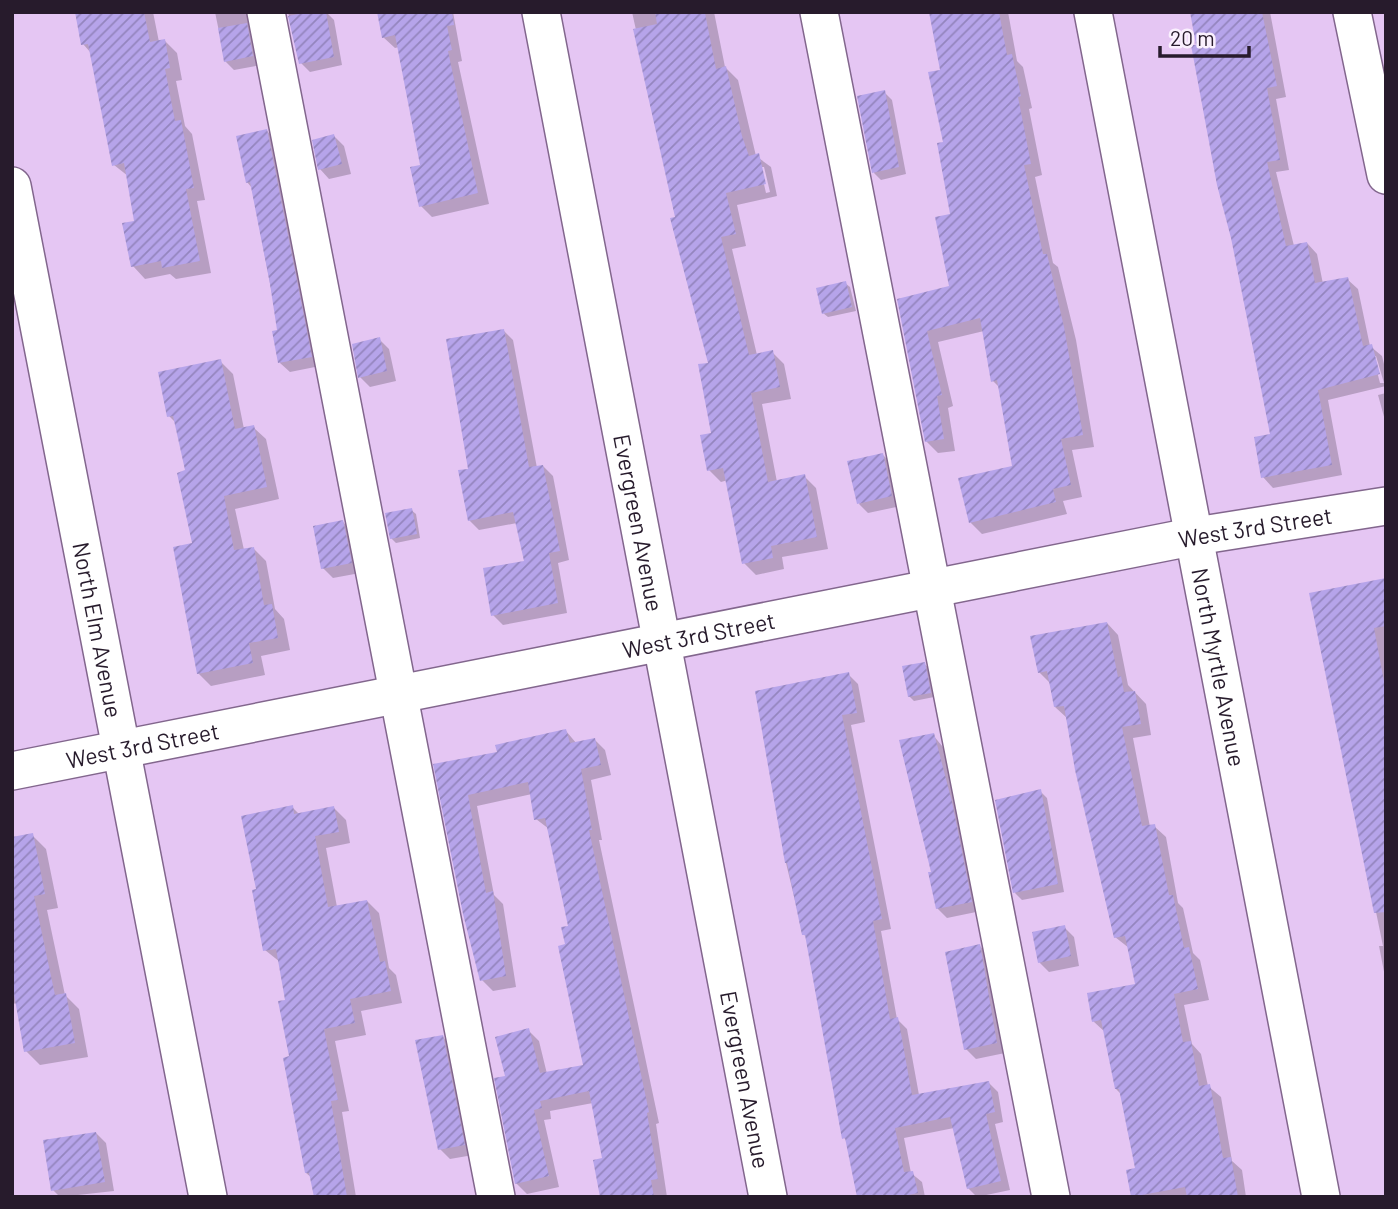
<svg xmlns="http://www.w3.org/2000/svg" width="1398" height="1209" font-family="Barlow,sans-serif">
  <defs>
    <pattern id="building-hatch" width="6" height="6" patternUnits="userSpaceOnUse" patternTransform="scale(1.75)"><rect width="6" height="6" fill="#b6a4ea"/><path d="M-1 1l2-2M0 6l6-6M5 7l2-2" fill="none" stroke="#9485be"/></pattern>
  </defs>
  <rect width="100%" height="100%" fill="#e5c6f3"/>
  <path fill="#0003" fill-rule="evenodd" d="M76,12h77l6,30 6,-1 12,12 5,27 -6,1 9,45 7,8 13,66 -8,1 14,72 -35,6 -6,-5 -25,5 -12,-13 3,-44 -8,-46 -14,-11 -23,-112 -8,-9z
    M215,12h41l5,53 -27,5 -9,-9z
    M288,12h38l8,8 8,45 -32,7 -9,-9z
    M378,12h75l9,49 -4,1 31,142 -57,13 -11,-11 1,-40 -23,-119 -4,1 -12,-11z
    M632,12h82l11,55 13,13 18,76 15,11 6,29 -40,9 9,41 -14,3 25,106 15,-3 12,12 7,35 -29,5 15,78 27,-6 12,12 12,61 -46,8 2,12 -28,6 -12,-12 -16,-83 -7,2 -12,-12 4,-36 -3,-70zM760,167h4l6,25 -4,1z
    M931,12h77l9,49 6,6 9,41 -3,1 13,66 -7,2 18,86 5,4 18,73 18,107 -22,3 10,47 -19,4 4,13 -85,20 -12,-12 44,-55 -13,-78 -8,-8 -9,-50 -46,11 15,64 -5,2 7,43 -17,2 -12,-12 -27,-141 53,-13v-72l-10,-144z
    M1191,12h79l16,85 -10,2 13,71 -13,2 18,74 13,-3 10,11 6,30 24,-5 11,10 12,57 12,10 4,16v14l-58,14 14,75 -69,13 -10,-11 9,-42zM1373,356h3l8,27h-4z
    M884,92l8,8 14,74 -25,6 -7,-7z
    M267,131l10,10 43,225 -30,6 -10,-9 -1,-32 -27,-143 -5,-6z
    M334,136l10,10 7,28 -22,5 -9,-10z
    M845,283l5,4 6,24 -28,6 -5,-4z
    M504,331l9,9 24,128 6,-2 10,10 16,84 -11,3 9,50 -64,12 -10,-10 33,-53 -9,-39 -38,7 -10,-10 1,-50z
    M379,339l10,10 7,32 -26,6 -10,-10z
    M220,361l13,13 11,55 9,-2 13,12 13,60 -44,10 9,41 9,-2 13,13 9,48 9,10 6,31 -29,6 4,19 -54,11 -13,-13 -4,-129 -7,-72 -10,-48 -8,-8z
    M1386,393v31l-8,-29z
    M882,454l10,10 9,42 -33,7 -9,-9z
    M411,510l5,4 4,24 -24,5 -5,-5z
    M343,522l10,10 7,41 -27,5 -10,-10z
    M1386,580l-1,60 1,342 -7,-36h4l-72,-351z
    M1107,623l11,12 10,50 18,19 5,31 -18,3 17,89 4,-1 12,11 12,66 5,5 10,45 7,7 9,40 -25,5 8,39 9,10 7,32 13,11 11,64 10,9 4,27h-113l-5,-25 9,-2 -15,-75 -6,-6 -10,-56 -13,-12 44,-36 -8,-37 -14,-11 -48,-219 -12,-11 -4,-23 -12,-12z
    M924,664l5,4 5,29 -20,4 -5,-5z
    M848,674l10,10 7,38 -14,3 40,204 -10,2 16,88 10,10 12,66 69,-13 10,10 5,30 -8,2 15,66 -33,7 -9,-9 -14,-60 -50,10 7,35 11,9 3,15h-66l-11,-56 -4,-3 -36,-200 -5,-4 -17,-71z
    M566,731l11,13 17,-5 11,11 6,25 -20,5 11,60h-3l60,283 -3,1 11,73h-65l2,-38 -11,-56 -43,8 1,8 -7,1 15,67 -32,7 -11,-11 -9,-105 21,-48 11,11 8,33 39,-8 -19,-120 3,-19 -21,-98 -13,-10 -4,-25 -55,12 17,89 9,9 13,83 -23,4 -11,-11 -47,-214 64,-13z
    M933,735l14,17 34,159 -34,7 -10,-10 -4,-35z
    M1040,791l7,7 17,94 -42,8 -7,-7z
    M292,807l8,8 34,-7 12,12 4,23 -24,5 11,59 30,-6 12,12 10,55 7,7 6,28 -41,8 5,24 -31,6 14,70 -7,1 14,85h-41l-3,-19 -6,-5 -18,-172 -8,-39 -15,-12 -7,-59z
    M32,835l14,14 12,59 -11,2 18,85 14,14 9,48 -48,8 -14,-14 -8,-48 -6,1v-165z
    M1064,927l10,10 5,29 -30,6 -10,-10z
    M980,946l9,10 16,97 -29,6 -10,-10z
    M443,1037l9,10 21,108 -23,4 -10,-10z
    M96,1133l10,10 8,48 -54,6 -7,-7z"/>
  <path fill="url(#building-hatch)" d="M75,12h69l6,30 15,-3 5,29 -5,1 10,52 6,-1 13,68 -8,1 14,72 -38,7 -1,-7 -30,6 -9,-44 12,-2 -10,-58 -12,3 -24,-122 -7,1z
    M309,12h17l8,45 -35,7 -11,-48z
    M377,12h75l2,13 -7,1 5,24 -4,1 30,142 -59,14 -9,-40 10,-2 -25,-130 -13,3z
    M655,12l50,1 11,56 10,-3 16,70 7,20 10,-3 7,31 -40,9 10,41 -15,3 28,118 24,-5 7,37 -29,6 17,89 37,-8 12,63 -46,9 2,12 -31,6 -19,-96 -16,3 -7,-36 11,-2 -13,-69 10,-1 -38,-145 5,-1 -42,-188 24,-5z
    M929,12h70l8,43 5,-1 9,42 -3,1 13,67 -7,1 19,89h4l17,73 19,108 -22,4 10,46 -18,4 3,13 -87,21 -11,-45 54,-12 -15,-86 -6,2 -11,-64 -53,13 15,64 -5,1 7,43 -19,3 -28,-143 52,-13 -14,-69 15,-3 -13,-71 6,-1 -15,-70 12,-2z
    M1190,12h72l15,74 -10,2 13,72 -13,2 19,84 21,-4 8,41 33,-6 15,69 9,-2 8,30 -62,16 14,75 -71,13 -7,-41 16,-3 -39,-196 -14,-53 -26,-140h5z
    M247,23l6,33 -29,6 -6,-34z
    M885,90l14,77 -27,6 -15,-77z
    M267,129l45,228 -34,6 -6,-32 5,-1 -7,-46 -20,-102 -4,1 -10,-47z
    M334,134l8,30 -24,6 -6,-30z
    M846,281l6,26 -30,7 -6,-26z
    M504,329l25,138 14,-2 17,86 -11,2 9,50 -67,13 -8,-48 41,-7 -11,-49 -45,9 -10,-51 10,-1 -22,-130z
    M380,337l7,34 -29,7 -6,-34z
    M221,359l14,70 19,-4 13,62 -43,9 10,54 20,-3 10,58 8,-1 6,34 -29,5 4,20 -56,11 -24,-127 19,-4 -15,-70 8,-3 -12,-54 -6,1 -9,-45z
    M883,453l9,43 -35,8 -10,-43z
    M412,508l5,26 -27,5 -5,-26z
    M343,520l9,43 -31,6 -8,-43z
    M1386,578v48l-12,2 12,64v220l-12,1 -65,-320z
    M1107,622l11,55 3,-1 3,16 11,-1 6,33 -19,3 20,99 13,-2 14,71h4l11,53 5,-1 9,42 -24,5 9,48 8,-1 8,45 11,-2 13,74 8,-1 7,40h-51l-2,-10 -54,10 -5,-27 9,-2 -16,-79h-4l-14,-69 -9,2 -5,-29 48,-9 -10,-48 -11,2 -39,-168 -11,-64 -10,1 -7,-36 -9,2 -8,-37z
    M925,662l6,31 -23,4 -6,-31z
    M849,672l8,41 -15,2 40,204 -9,2 17,98 8,-2 14,78 77,-14 6,31 -9,2 15,67 -34,8 -17,-72 -55,11 9,44 9,-1 5,22 -20,4h-41l-12,-59 -3,1 -37,-204h-3l-15,-72h-2l-30,-172z
    M566,729l4,14 25,-5 6,27 -20,4 11,61h-3l60,282 -2,1 11,66 -7,1 3,17h-54l-7,-37 9,-2 -13,-67 -49,10 2,7 -8,2 15,66 -34,8 -21,-106 11,-2 -10,-39 34,-9 11,45 43,-8 -25,-119 7,-2 -4,-17 7,-1 -23,-108 -11,2 -6,-38 -60,13 18,98 7,-2 13,85 -26,5 -17,-67 -30,-150 64,-12 -2,-7z
    M934,733l18,69 20,100 -36,7 -8,-37h3l-32,-132z
    M1041,789l17,95 -45,9 -18,-93z
    M293,805l1,9 40,-8 5,26 -24,4 13,71 39,-7 13,62 5,-1 6,30 -41,8 5,24 -31,6 14,71 -7,1 16,96h-33l-5,-24h-4l-22,-115 6,-2 -11,-55 7,-1 -9,-51 -13,2 -11,-61 4,-1 -15,-73z
    M33,833l12,61 -11,2 21,99 11,-2 9,50 -51,9 -12,-70v-145z
    M1065,925l6,31 -33,7 -6,-31z
    M980,944l17,99 -33,7 -19,-98z
    M443,1035l22,110 -27,5 -23,-110z
    M96,1132l9,50 -54,9 -8,-51z"/>
  <g fill="none" stroke-linecap="round" stroke-linejoin="round">
    <defs>
      <g id="minor">
        <path d="M266,12l230,1185"/>
        <path id="s1" d="M541,12l227,1185"/>
        <path d="M819,12l232,1185"/>
        <path id="s2" d="M1093,12l228,1185"/>
        <path d="M1352,12l34,163"/>
        <path id="s3" d="M12,186l196,1011"/>
        <path id="s4" d="M12,771l1184,-235 190,-30"/>
      </g>
    </defs>
    <use href="#minor" stroke="#82668d" stroke-width="40"/>
    <use href="#minor" stroke="#fff" stroke-width="37"/>
  </g>
  <g text-anchor="middle" dominant-baseline="central" stroke-width="7" stroke-linejoin="round" paint-order="stroke">
    <g font-size="23" fill="#271b2c" stroke="#faf0fe">
      <text stroke="none"><textPath href="#s1" startOffset="520">Evergreen Avenue</textPath></text>
      <text stroke="none"><textPath href="#s4" startOffset="1267">West 3rd Street</textPath></text>
      <text stroke="none"><textPath href="#s3" startOffset="452">North Elm Avenue</textPath></text>
      <text stroke="none"><textPath href="#s4" startOffset="700">West 3rd Street</textPath></text>
      <text stroke="none"><textPath href="#s2" startOffset="667">North Myrtle Avenue</textPath></text>
      <text stroke="none"><textPath href="#s4" startOffset="133">West 3rd Street</textPath></text>
      <text stroke="none"><textPath href="#s1" startOffset="1087">Evergreen Avenue</textPath></text>
    </g>
  </g>
  <rect width="1398" height="1209" fill="none" stroke="#271b2c" stroke-width="28"/>
  <path d="M1160 46v10h89v-10" fill="none" stroke="#271b2c" stroke-width="3.5"/>
  <text x="1170" y="46" font-size="21" fill="#271b2c" stroke="#faf0fe" stroke-width="5" paint-order="stroke">20 m</text>
</svg>
